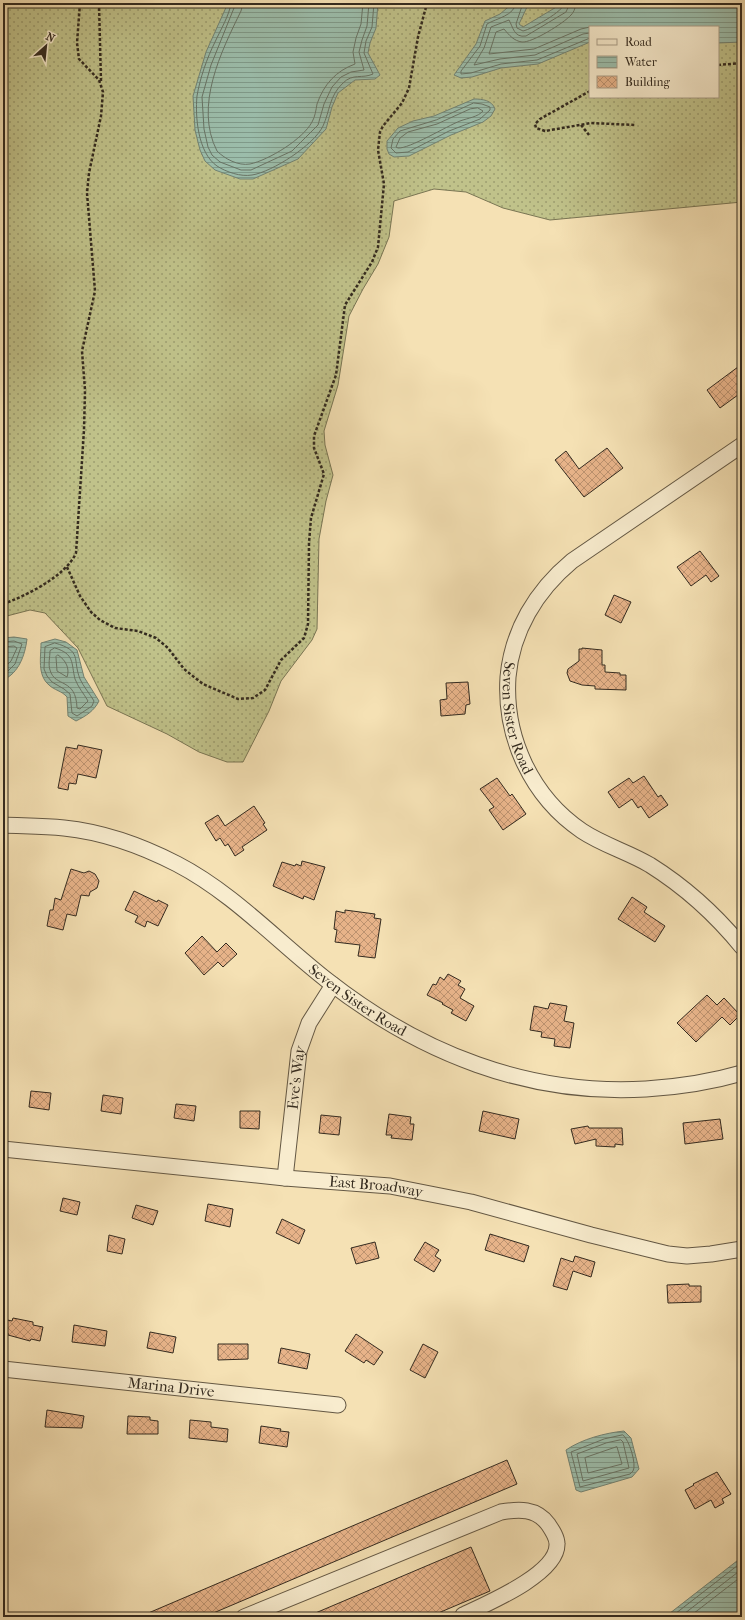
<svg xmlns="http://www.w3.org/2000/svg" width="745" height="1620" font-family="'IM FELL French Canon',serif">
  <defs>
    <pattern id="grass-dots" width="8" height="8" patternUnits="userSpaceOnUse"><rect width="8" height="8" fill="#c0c28a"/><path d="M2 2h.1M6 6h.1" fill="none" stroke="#9d9e70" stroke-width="1.8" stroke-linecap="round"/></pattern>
    <pattern id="water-rules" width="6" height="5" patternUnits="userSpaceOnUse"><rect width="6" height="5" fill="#9cbeac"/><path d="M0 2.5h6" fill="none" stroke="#809b8b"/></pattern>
    <pattern id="building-cross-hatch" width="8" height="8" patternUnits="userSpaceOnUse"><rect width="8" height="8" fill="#e7b389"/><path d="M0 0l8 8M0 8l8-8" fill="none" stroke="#bc926f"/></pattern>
  </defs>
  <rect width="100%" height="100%" fill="#f5e1b4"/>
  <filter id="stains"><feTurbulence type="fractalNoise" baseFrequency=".005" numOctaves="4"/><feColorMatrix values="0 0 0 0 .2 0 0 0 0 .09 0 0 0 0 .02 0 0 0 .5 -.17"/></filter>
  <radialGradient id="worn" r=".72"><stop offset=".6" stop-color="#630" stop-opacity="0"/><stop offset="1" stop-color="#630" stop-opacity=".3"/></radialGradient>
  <path fill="url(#grass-dots)" stroke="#7a7654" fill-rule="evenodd" d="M3,3h739v199l-192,18 -47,-12 -37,-16 -32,-3 -40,12 -5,36 -11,27 -15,25 -14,27 -11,69 -14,46 1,14 8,30 -7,26 -7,38 -2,90 -5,11 -31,41 -12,30 -26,51h-16l-28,-10 -32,-18 -60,-28 -29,-58 -33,-35 -15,-3 -27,7zM590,27h128v70h-128z"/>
  <path fill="url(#water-rules)" stroke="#728374" d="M228,3h150l-2,25 -6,15 -2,10 12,22 -5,4 -20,1 -17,13 -6,14 -6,22 -28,30 -45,20h-13l-25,-9 -10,-9 -5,-11 -5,-20 -2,-34 13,-44z
    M513,3h13l1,4 -8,17 4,3 40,-24h179v39l-24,1v-16h-128v15l-52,22 -37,4 -29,9 -11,1 -7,-3 22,-31 9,-23 15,-7z
    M474,99c8,0 18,1 21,10l-4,7 -8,6 -32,13 -42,21 -15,1 -5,-3 -2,-5v-8l11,-13 15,-7 21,-5z
    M14,637l13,2c-2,16 -8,34 -24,41v-42z
    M55,639l11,3 11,8 7,27 15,24c-5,10 -13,15 -23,20l-8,-5 -1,-19c-5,-6 -13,-7 -18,-12 -12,-10 -8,-28 -8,-42z
    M624,1431l7,7 8,31 -7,8 -51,15 -5,-2 -10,-40c16,-11 39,-17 58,-19z
    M742,1557v60h-77z"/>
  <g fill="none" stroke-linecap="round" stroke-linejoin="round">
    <path stroke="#687466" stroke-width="1" d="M231,3c-1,11 -11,28 -16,39 -8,16 -15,36 -18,54 -2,21 1,57 20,70 9,6 24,11 35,9 20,-3 62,-30 71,-49 7,-15 6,-30 20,-43 10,-10 19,-4 30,-9l-9,-21 2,-12 6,-14 2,-24
      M236,3l-25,62 -9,32 2,32 4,18 4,8 8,7 21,8h10l41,-19 26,-26 6,-21 8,-17 9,-10 10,-5 13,-2 -5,-18 3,-12 5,-14 2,-23
      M243,3l-2,8c-20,41 -47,95 -24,140 8,8 21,15 33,13 19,-4 53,-25 62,-42 3,-5 4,-12 5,-18 7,-20 19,-33 38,-40l-2,-12 3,-14 5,-14 2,-21
      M516,3c-2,13 -19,15 -29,21l-7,22 -19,25v3l10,-1 30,-9 36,-4 53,-22
      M523,3l-7,21 1,4 6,3c9,-2 41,-20 42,-28
      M570,3l-4,9 -40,24c-12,2 -13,-9 -17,-16l-18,7 -7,21 -10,17 26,-6 35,-4 48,-21 7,-1
      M576,3c-1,4 -1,8 -5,12 -7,8 -39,28 -49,27 -8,-1 -13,-7 -18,-13l-8,3 -7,22 45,-5 47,-20 9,-2
      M474,103l8,1 8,3v3l-10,9 -31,12 -41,21 -12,1 -5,-5 2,-9 7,-8 36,-11z
      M478,108l5,3c-5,6 -15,7 -23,10 -13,5 -51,28 -62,27l-2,-1 4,-9 8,-6 29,-8 33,-15z
      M3,642l11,-1 8,3 -7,20 -12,12
      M55,643c28,8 17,16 25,36 3,7 10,15 14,22l-2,5 -15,10 -5,-3 -2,-19 -6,-5 -12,-7 -5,-6 -3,-7 1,-22z
      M3,647l11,-1 3,2 -6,13 -8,8
      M55,648c20,6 16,15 20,31 3,8 9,15 13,22l-8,8 -3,-1c-1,-31 -22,-20 -27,-38 -2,-6 0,-13 0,-19z
      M58,655c8,5 12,14 9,22l-10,-6 -1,-14z
      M623,1435c6,4 14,30 10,36l-3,3 -50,13 -9,-35 33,-13z
      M621,1440l2,2 6,26 -46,13 -6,-27 29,-11z
      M617,1447l5,17 -34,9 -3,-15z
      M671,1617l71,-55
      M680,1617l62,-48
      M689,1617l53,-41"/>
  </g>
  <path fill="url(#building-cross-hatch)" stroke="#332a1f" d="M742,364v28l-22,16 -13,-18z
    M607,448l16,20 -39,29 -29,-37 11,-9 13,18z
    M700,551l19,25 -8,6 -5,-7 -15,11 -14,-19z
    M614,595l17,7 -10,21 -16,-8z
    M582,648l20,2v15h3v7l15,1v2h6v15l-31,-1v-3l-13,-1 -12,-4 -3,-8 1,-4 11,-8v-12h3z
    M468,682l2,22 -4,1 -1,9 -24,2 -1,-16 7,-1 -1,-16z
    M78,745l24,5 -6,28 -18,-4 -2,10 -7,-1 -1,7 -10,-2 8,-41 11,2z
    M644,776l14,21 3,-2 7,10 -19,13 -8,-12 -3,2 -6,-9 -13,9 -11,-16 21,-14 4,5z
    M497,778l13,18 2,-2 14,20 -23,16 -14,-20 5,-3 -14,-18z
    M254,806l11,17 -2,1 4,6 -25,17 2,3 -9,6 -7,-12 -3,2 -5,-8 -4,3 -11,-18 13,-8 7,11z
    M302,861l23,6 -11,33 -10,-4 -1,3 -30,-13 9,-24 13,4 1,-2 5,2z
    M71,869l13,4 5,-2 6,3 4,7 -2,7 -7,4 -1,4 -8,-1 -5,21 -9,-2 -4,16 -16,-4 3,-16h3l2,-12 6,2z
    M134,891l23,11 1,-2 10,5 -10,21 -11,-5 -2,6 -10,-5 3,-6 -13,-6z
    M632,897l15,10 -3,5 21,14 -10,16 -37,-23z
    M345,910l30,4 -1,4 7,1 -6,39 -17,-2 2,-11 -25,-3 2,-12 -3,-1 2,-18 9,2z
    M202,936l15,16 9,-9 11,11 -14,13 -5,-5 -14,13 -19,-22z
    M448,974l13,7 -3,4 7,4 -5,9 14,8 -8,15 -15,-8 2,-3 -11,-6 1,-1 -16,-8 6,-11 3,1 4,-8 4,3z
    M707,995l10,10 7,-7 16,17 -10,10 -8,-8 -26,25 -19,-19z
    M550,1003l17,3 -3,15 10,2 -4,25 -16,-2 1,-7 -14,-2 1,-5 -12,-2 4,-24 14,3z
    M31,1091l20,2 -2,17 -20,-3z
    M103,1095l20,3 -2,16 -20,-3z
    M176,1104l20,2 -2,15 -20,-3z
    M240,1111h20l-1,18 -19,-1z
    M483,1111l36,8 -4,20 -36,-8z
    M389,1114l22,3 -1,7h4l-2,16 -21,-2 1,-3h-6z
    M321,1115l20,2 -2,18 -20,-2z
    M720,1119l3,20 -38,5 -2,-21z
    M588,1126l1,2h33l1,17 -8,-1v3l-19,-1v-7l-21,5 -4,-15z
    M63,1198l17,4 -3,13 -17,-4z
    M208,1204l25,5 -3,18 -25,-6z
    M136,1205l22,6 -5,14 -21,-7z
    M282,1219l23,11 -6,14 -23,-11z
    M490,1234l39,12 -5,16 -39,-12z
    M109,1235l16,4 -3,15 -15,-3z
    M375,1242l4,16 -23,6 -5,-16z
    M425,1242l14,8 -4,6 6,4 -7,12 -20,-12z
    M575,1256l20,6 -4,15 -18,-6 -6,19 -14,-4 8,-28 12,4z
    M689,1284v2h12v16l-33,1 -1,-18z
    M13,1318l20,4v3l10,2 -3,14 -9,-2 -1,2 -22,-6v-2l-5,-1v-13l9,2z
    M74,1325l33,6 -2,15 -33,-4z
    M150,1332l26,5 -3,16 -26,-5z
    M356,1334l27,18 -9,13 -8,-5 -2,3 -19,-12z
    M218,1344h30v15l-30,1z
    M423,1344l15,8 -13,26 -15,-8z
    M281,1348l29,6 -3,15 -29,-6z
    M47,1410l37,6 -2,12 -37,-1z
    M128,1416l22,1v3l8,1v13h-31z
    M190,1420l21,2v5l17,2 -1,13 -38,-4z
    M261,1426l20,3 -1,2 9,1 -2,15 -28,-4z
    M507,1460l10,24 -313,133h-65z
    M717,1472l14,22 -9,5 2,4 -9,5 -4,-8 -16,9 -10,-19 9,-5 -1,-1z
    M471,1547l19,44 -61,26h-123z"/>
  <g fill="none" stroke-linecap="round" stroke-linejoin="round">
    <defs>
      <g id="minor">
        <path id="s1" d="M742,445l-170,116c-36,30 -60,70 -64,116 -4,61 24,120 74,154 21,14 46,21 68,34 35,22 66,50 92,82"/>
        <path id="s2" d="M3,825c20,1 41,1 61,3 39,4 78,18 113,36 56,29 101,78 151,117 92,72 200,115 318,108 32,-2 65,-7 96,-16"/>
        <path id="s3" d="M3,1149l282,29 105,8 81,16 120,33 77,19 19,2 24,-2 31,-5"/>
        <path id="s4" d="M285,1178l14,-127 10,-28 24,-38"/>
        <path id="s5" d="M3,1369l335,36"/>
        <path d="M244,1617l257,-105c18,-3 35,-4 47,12 4,6 9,13 9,20 1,30 -71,60 -94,71"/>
      </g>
    </defs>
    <use href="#minor" stroke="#645844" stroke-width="17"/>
    <path stroke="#332a1f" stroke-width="2.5" stroke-dasharray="3 2" stroke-linecap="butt" d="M99,3l2,79
      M718,65l24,-2
      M590,91l-50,28 -5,5 1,4 9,3 46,-8 44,2
      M581,125l8,10
      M67,567l13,29 11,16 9,8 15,8 23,3 18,7 12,10 16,21 10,8 9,7 35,15 15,-1 12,-8 16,-30 23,-22 4,-14 1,-81 2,-25 13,-44 -10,-26v-12l22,-61 9,-70 27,-43 6,-15 6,-63 -6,-34 2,-18 3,-6 19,-23 7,-15 9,-51 9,-34
      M3,604c23,-8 63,-28 73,-51l8,-123 1,-40 -3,-39 13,-60 -8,-98 2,-20 12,-57 2,-24 -4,-12 -20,-21 -2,-16 3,-40"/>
    <use href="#minor" stroke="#f8ecce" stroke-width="15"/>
  </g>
  <g text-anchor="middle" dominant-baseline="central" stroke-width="3" stroke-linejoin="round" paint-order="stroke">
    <g font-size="15" fill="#332a1f" stroke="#f8ecce">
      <text stroke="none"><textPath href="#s1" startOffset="384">Seven Sister Road</textPath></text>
      <text stroke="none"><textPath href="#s2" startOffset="407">Seven Sister Road</textPath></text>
      <text stroke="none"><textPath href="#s4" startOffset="101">Eve's Way</textPath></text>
      <text stroke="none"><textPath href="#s3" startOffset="375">East Broadway</textPath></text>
      <text stroke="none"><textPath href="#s5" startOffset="169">Marina Drive</textPath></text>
    </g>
  </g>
  <rect width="745" height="1620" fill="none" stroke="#f5e1b4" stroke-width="16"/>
  <rect x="4" y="4" width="737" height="1612" fill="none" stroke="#332a1f" stroke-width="2"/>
  <rect x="8" y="8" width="729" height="1604" fill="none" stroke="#332a1f"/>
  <rect x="589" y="26" width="130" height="72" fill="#f8ecce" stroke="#a99e88"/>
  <rect x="597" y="39" width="20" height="6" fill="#f8ecce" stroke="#a99e88"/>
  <text x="625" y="46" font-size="12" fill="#332a1f">Road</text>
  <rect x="597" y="56" width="20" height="12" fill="url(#water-rules)" stroke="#a99e88"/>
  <text x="625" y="66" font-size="12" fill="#332a1f">Water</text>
  <rect x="597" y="76" width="20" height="12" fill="url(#building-cross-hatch)" stroke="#a99e88"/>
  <text x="625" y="86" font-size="12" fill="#332a1f">Building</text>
  <g transform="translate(46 46) rotate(27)" stroke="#f8ecce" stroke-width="3" paint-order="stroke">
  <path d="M0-3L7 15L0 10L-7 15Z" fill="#332a1f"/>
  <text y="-6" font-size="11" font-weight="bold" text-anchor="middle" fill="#332a1f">N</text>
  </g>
  <rect width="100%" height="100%" filter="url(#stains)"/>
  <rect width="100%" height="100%" fill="url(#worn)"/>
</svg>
